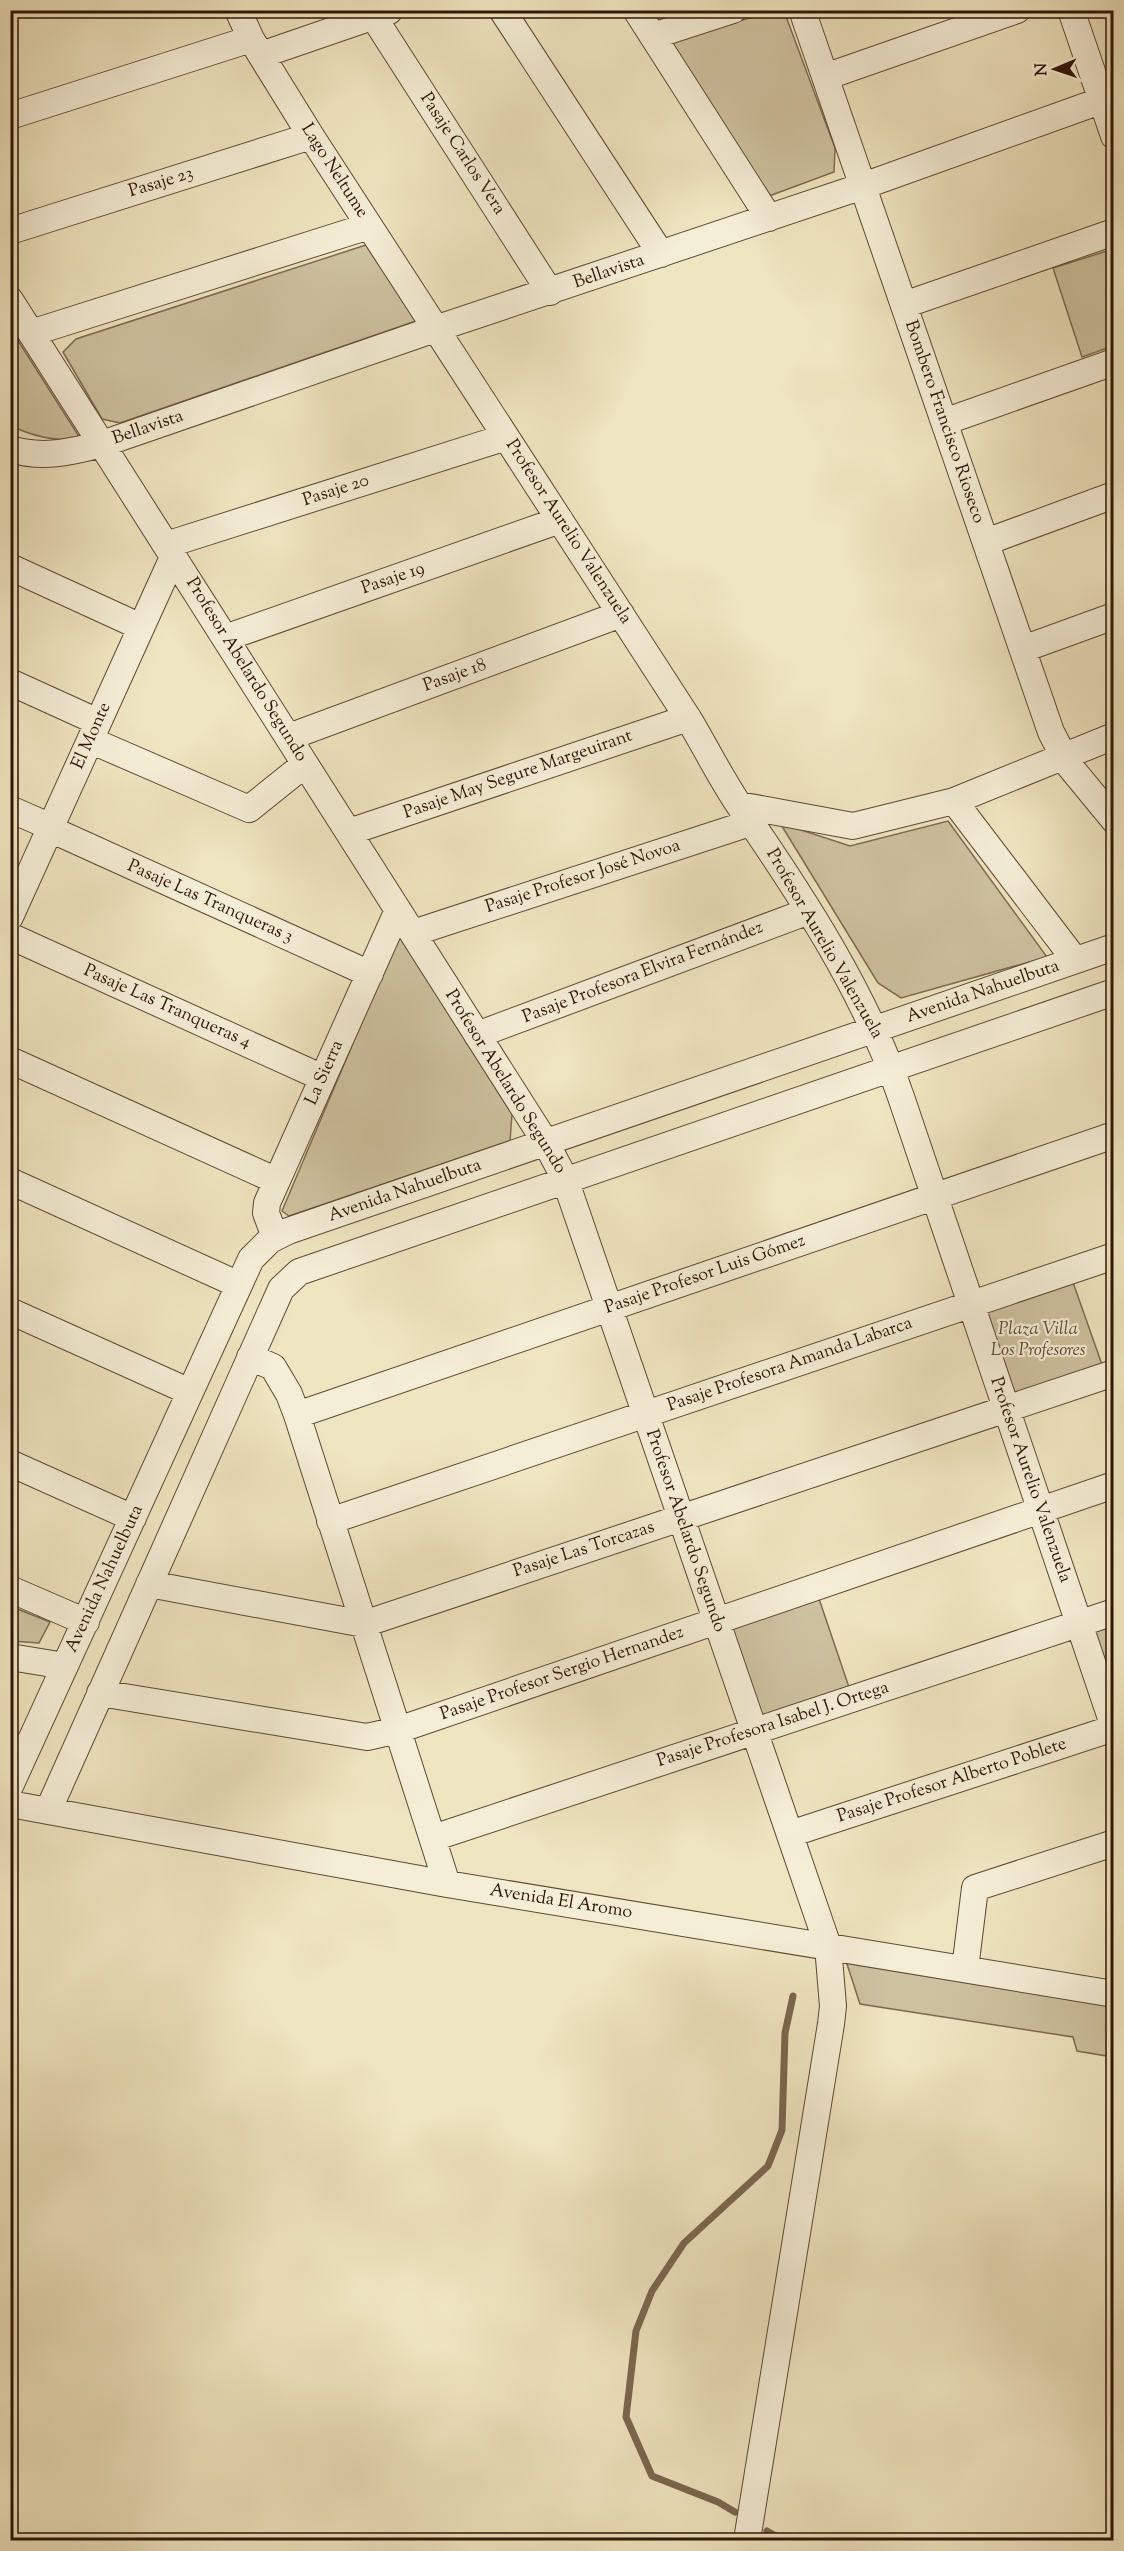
<svg xmlns="http://www.w3.org/2000/svg" width="1124" height="2551" font-family="'Sorts Mill Goudy',serif">
  <rect width="100%" height="100%" fill="#efe5c0"/>
  <filter id="stains"><feTurbulence type="fractalNoise" baseFrequency=".00333" numOctaves="4"/><feColorMatrix values="0 0 0 0 .2 0 0 0 0 .09 0 0 0 0 .02 0 0 0 .5 -.17"/></filter>
  <radialGradient id="worn" r=".72"><stop offset=".6" stop-color="#630" stop-opacity="0"/><stop offset="1" stop-color="#630" stop-opacity=".3"/></radialGradient>
  <path fill="#cec2a0" stroke="#7e6c52" stroke-width="1.5" d="M773,11h11l51,137 -1,24 -65,24 -91,-138 -6,-17z
    M366,245l50,76 -296,102 -18,-4 -39,-67 13,-13z
    M1113,249v97l-31,11 -29,-89z
    M10,328l70,110c-24,5 -47,-2 -69,-12z
    M948,821l99,136 -146,41 -23,-15 -98,-160 70,23z
    M400,937l112,177 -2,27 -221,75 -7,-5 107,-253z
    M1069,1271l37,105 -100,33 -35,-105z
    M815,1587l38,112 -99,32 -38,-110z
    M10,1606l40,16 -11,21 -28,-2z
    M1113,1612v115l-34,-103z
    M845,1958l268,45v54l-36,-6 -4,-14 -213,-33z"/>
  <g fill="none" stroke-linecap="round" stroke-linejoin="round">
    <path stroke="#7a674e" stroke-width="7" d="M735,2512l-17,-10 -66,-26 -26,-59 10,-86 16,-40 32,-48 84,-77 14,-36 3,-97 8,-37
      M767,2531l16,9"/>
    <defs>
      <path id="minor" d="M238,10l13,29 60,97 377,582c17,28 32,59 51,87 63,91 126,187 162,292l213,630
        M502,10l159,244
        M636,10l133,208
        M802,10l249,722 16,31 47,57
        M1071,10l43,126
        M373,16l177,276
        M653,36l80,-26
        M261,55l128,-44
        M825,77l192,-67
        M10,116l241,-77
        M10,231l301,-95
        M10,300l536,843 19,36 263,767 5,60 -2,18 -84,516
        M904,305l210,-73
        M31,333l338,-107
        M944,422l170,-60
        M10,449c33,10 60,3 92,-5l333,-115 428,-143 251,-90
        M986,542l128,-47
        M166,545l340,-108
        M10,567l131,60
        M225,638l335,-118
        M1023,649l91,-33
        M10,682l88,40
        M289,737l332,-123
        M90,740l159,69 56,-45
        M954,801l121,159
        M739,805l114,21 101,-25 160,-65
        M10,809l41,18
        M50,829l320,145
        M349,832l339,-114
        M10,917l164,-362
        M413,933l340,-111
        M10,936l313,142
        M477,1035l332,-124
        M10,1060l267,121
        M10,1181l229,104
        M275,1237l-9,-24 1,-10 131,-293
        M10,1311l180,81
        M250,1357l23,10 16,27 8,21 150,469
        M297,1415l817,-280
        M10,1463l123,55
        M330,1521l784,-265
        M149,1584l215,40 750,-251
        M10,1589l76,33
        M10,1657l55,9
        M100,1693l267,44 31,-7 716,-245
        M10,1786l241,-527 19,-19 18,-9 826,-284
        M10,1804l437,80 667,110
        M48,1811l233,-522 18,-17 815,-280
        M790,1834l324,-106
        M433,1838l681,-226
        M965,1969l10,-81 139,-45"/>
    </defs>
    <use href="#minor" stroke="#5e4933" stroke-width="28"/>
    <use href="#minor" stroke="#f5eed6" stroke-width="26"/>
  </g>
  <g text-anchor="middle" dominant-baseline="central" stroke-width="4.5" stroke-linejoin="round" paint-order="stroke">
    <g font-size="18" fill="#2d1504" stroke="#f5eed6">
      <text transform="translate(462 154) rotate(57)">Pasaje Carlos Vera</text>
      <text transform="translate(334 171) rotate(57)">Lago Neltume</text>
      <text transform="translate(161 183) rotate(-17)">Pasaje 23</text>
      <text transform="translate(609 272) rotate(-19)">Bellavista</text>
      <text transform="translate(944 422) rotate(71)">Bombero Francisco Rioseco</text>
      <text transform="translate(148 428) rotate(-19)">Bellavista</text>
      <text transform="translate(336 491) rotate(-18)">Pasaje 20</text>
      <text transform="translate(568 532) rotate(57)">Profesor Aurelio Valenzuela</text>
      <text transform="translate(393 579) rotate(-19)">Pasaje 19</text>
      <text transform="translate(246 670) rotate(58)">Profesor Abelardo Segundo</text>
      <text transform="translate(455 676) rotate(-20)">Pasaje 18</text>
      <text transform="translate(92 736) rotate(-66)">El Monte</text>
      <text transform="translate(518 775) rotate(-19)">Pasaje May Segure Margeuirant</text>
      <text transform="translate(583 877) rotate(-18)">Pasaje Profesor José Novoa</text>
      <text transform="translate(210 902) rotate(24)">Pasaje Las Tranqueras 3</text>
      <text transform="translate(824 944) rotate(60)">Profesor Aurelio Valenzuela</text>
      <text transform="translate(643 973) rotate(-21)">Pasaje Profesora Elvira Fernández</text>
      <text transform="translate(983 992) rotate(-19)">Avenida Nahuelbuta</text>
      <text transform="translate(167 1007) rotate(24)">Pasaje Las Tranqueras 4</text>
      <text transform="translate(325 1073) rotate(-66)">La Sierra</text>
      <text transform="translate(505 1082) rotate(58)">Profesor Abelardo Segundo</text>
      <text transform="translate(405 1191) rotate(-19)">Avenida Nahuelbuta</text>
      <text transform="translate(705 1275) rotate(-19)">Pasaje Profesor Luis Gómez</text>
      <text transform="translate(790 1365) rotate(-19)">Pasaje Profesora Amanda Labarca</text>
      <text transform="translate(1030 1480) rotate(71)">Profesor Aurelio Valenzuela</text>
      <text transform="translate(685 1531) rotate(71)">Profesor Abelardo Segundo</text>
      <text transform="translate(584 1550) rotate(-18)">Pasaje Las Torcazas</text>
      <text transform="translate(105 1579) rotate(-65)">Avenida Nahuelbuta</text>
      <text transform="translate(562 1674) rotate(-19)">Pasaje Profesor Sergio Hernandez</text>
      <text transform="translate(773 1725) rotate(-18)">Pasaje Profesora Isabel J. Ortega</text>
      <text transform="translate(952 1781) rotate(-18)">Pasaje Profesor Alberto Poblete</text>
      <text transform="translate(561 1902) rotate(9)">Avenida El Aromo</text>
    </g>
    <g font-size="18" font-style="italic" fill="#5d4933" stroke="#f5eed6">
      <text x="1038" y="1330">Plaza Villa<tspan x="1038" dy="21">Los Profesores</tspan></text>
    </g>
  </g>
  <rect width="1124" height="2551" fill="none" stroke="#efe5c0" stroke-width="36"/>
  <rect x="12" y="12" width="1100" height="2527" fill="none" stroke="#2d1504" stroke-width="3"/>
  <rect x="18" y="18" width="1088" height="2515" fill="none" stroke="#2d1504" stroke-width="1.5"/>
  <g transform="translate(1055 69) rotate(268)" stroke="#f5eed6" stroke-width="4.5" paint-order="stroke">
  <path d="M0-4.5L10 22L0 15L-10 22Z" fill="#2d1504"/>
  <text y="-9" font-size="16" font-weight="bold" text-anchor="middle" fill="#2d1504">N</text>
  </g>
  <rect width="100%" height="100%" filter="url(#stains)"/>
  <rect width="100%" height="100%" fill="url(#worn)"/>
</svg>
